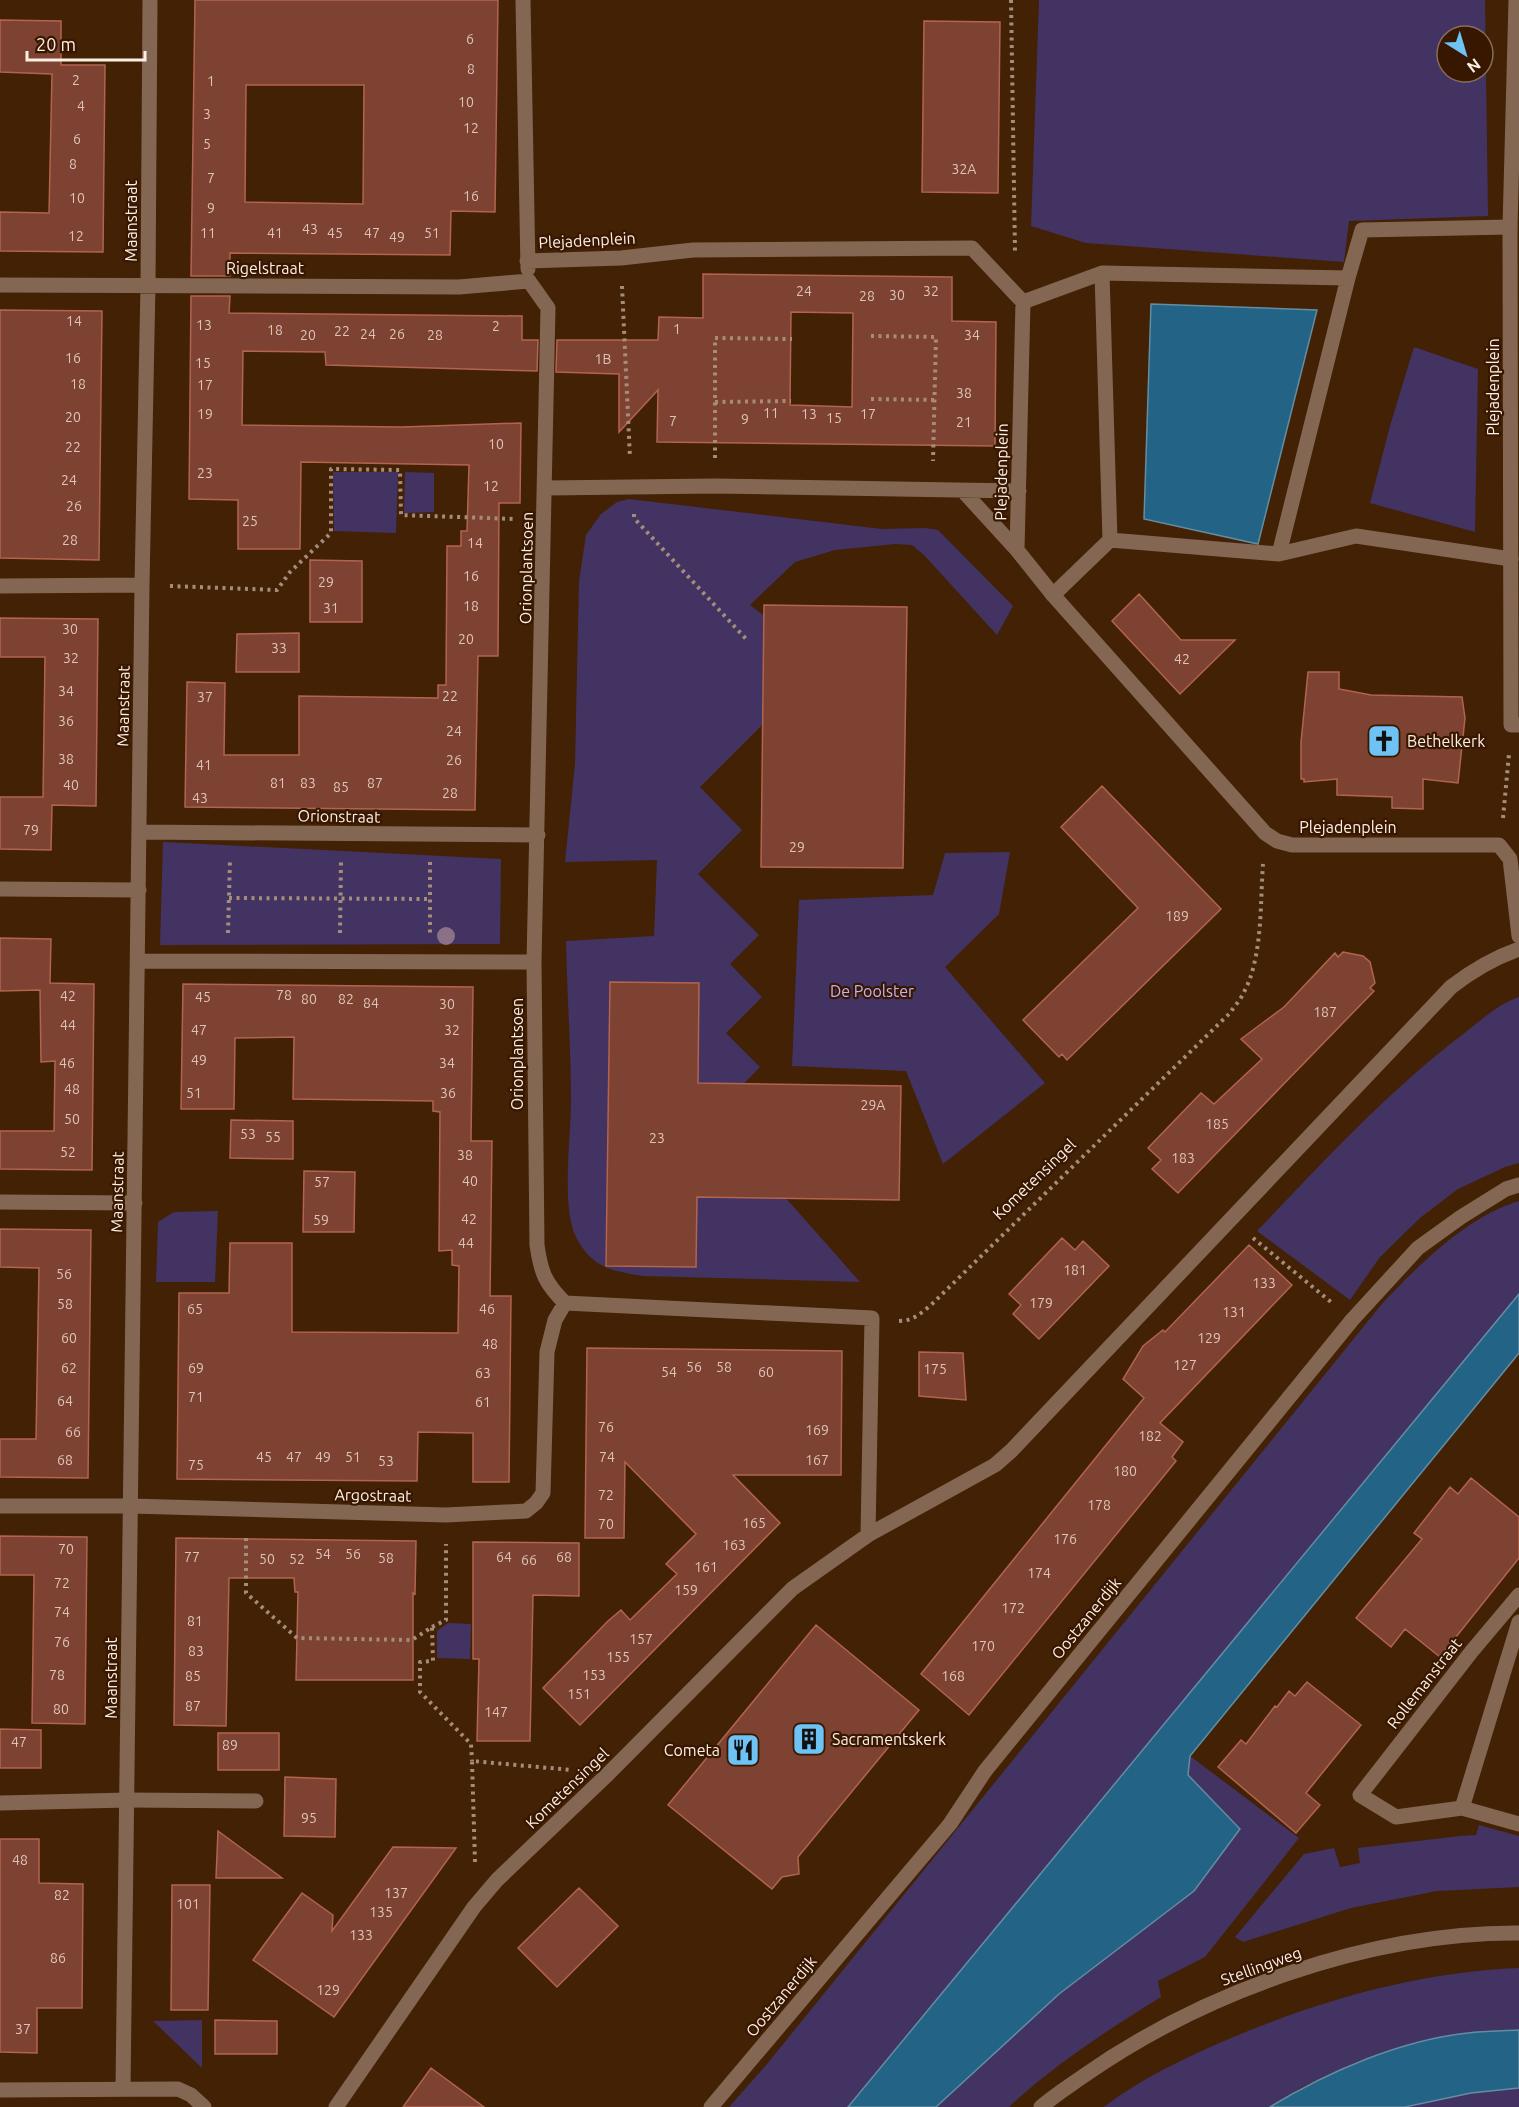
<svg xmlns="http://www.w3.org/2000/svg" width="1519" height="2107" font-family="Ubuntu,sans-serif">
  <rect width="100%" height="100%" fill="#422105"/>
  <path fill="#423363" fill-rule="evenodd" d="M1039,0h446l3,216 -139,5 -5,41 -258,-19 -55,-17zM1447,36h36v36h-36z
    M1414,347l64,22 -3,163 -105,-29 20,-77z
    M333,472h65l-2,61 -62,-2z
    M405,472l29,1v39l-30,1z
    M629,499l253,30 43,-1 13,2 75,76 -16,29 -73,-80 -12,-10 -17,-1 -60,6 -40,12 -45,43 98,73 -84,45 -64,64 42,43 -44,44 61,61 -29,29 32,33 -36,36 34,34 -28,29 22,70 38,39 68,77 -217,-6c-31,-5 -51,-8 -67,-39 -15,-29 -5,-101 -5,-136 0,-53 -4,-107 -5,-160l88,-5 3,-76 -92,2 10,-98 4,-183 7,-46 15,-21 16,-12z
    M163,842l338,17 -1,85 -340,1z
    M1010,852l-11,62 -54,53 100,116 -102,81 -37,-93 -114,-5 7,-166 134,-5 12,-42z
    M1519,997v166l-14,4 -47,22 -38,29 -40,39 -30,43 -93,-69c65,-68 130,-139 205,-196 18,-14 36,-31 57,-38z
    M1519,1201v136l-644,770h-146l38,-43 614,-759c35,-38 88,-90 138,-104z
    M218,1211l-3,71h-59l2,-60 16,-10z
    M448,1623l23,1 -1,35 -33,-1v-27z
    M1190,1756l109,82 -94,119 -47,24 3,16c-53,33 -106,67 -152,110h-73l123,-113 135,-103 46,-62 -52,-54z
    M1479,1825l40,11v51l-82,4 -86,17 -108,34 -8,-5 69,-83 30,-6 6,19 20,-4 -2,-15 102,-12 16,-1z
    M1519,1968v62l-52,3 -108,28 -57,26 -32,20h-166c36,-28 79,-48 120,-66 93,-40 193,-69 295,-73z
    M202,2020v48l-49,-47z
    M1519,2088v19h-114l66,-14z"/>
  <path fill="#226386" stroke="#648da2" stroke-width="1.5" d="M1151,304l166,6 -59,234 -114,-25z
    M1519,1294v59l-329,403 -2,19 52,54 -46,62 -135,103 -123,113h-88z
    M1519,2030v58l-48,5 -66,14h-135c57,-35 131,-67 198,-74 17,-2 34,-2 51,-3z"/>
  <path fill="#7d4232" stroke="#b2644e" stroke-width="1.5" fill-rule="evenodd" d="M195,0h303l-3,212 -44,-1 -1,44 -220,-2v23h-39zM246,85h118l-1,119 -118,-2z
    M0,20l61,1v44h44l-2,187 -103,-1v-39l49,1 3,-139 -52,-2z
    M924,21l76,1 -2,171 -76,-1z
    M703,274l249,3v44l44,1 -1,124 -338,-4 1,-52 -39,42v-58l-63,-2 1,-32h101l1,-23 44,1zM791,312l62,1 -1,94 -62,-2z
    M191,296h39l-1,17 293,3v24h16l-1,31 -211,-6 -1,-13 -82,-1 -1,74 160,2 119,-4 -1,80h-21l-1,153h-20l-3,154 -290,-3 2,-125 38,1 -1,72h75v-59l139,2v-13h8l1,-139h14v-15h6l2,-66 -168,-3 -1,87h-62v-49l-49,-1z
    M0,310l102,1 -3,249 -99,-2z
    M310,560l52,1v61h-52z
    M1139,594l42,46h54l-55,54 -68,-73z
    M764,605l143,2 -4,261 -142,-1z
    M0,618l98,1 -2,187 -44,-1 -1,45 -51,-1v-52h43l2,-140h-45z
    M299,633v39h-63l1,-38z
    M1308,672h31v17l32,6 91,2 3,21 -7,65 -35,-4v30l-31,-1v-11l-55,-2v-16l-33,3v-3h-3v-37z
    M1102,786l119,123 -154,151 -5,-6 -3,3 -36,-37 115,-112 -77,-81z
    M0,938l51,1 -1,44 44,1 -2,186 -92,-1v-38h54l1,-70 -14,1 -1,-72 -40,1z
    M1343,952l20,4 7,6 5,21 -5,5 4,3 -196,202 -26,-24 9,-9 -13,-12 53,-55 13,11 48,-45 -21,-20 43,-32 51,-54 3,4z
    M610,982l89,1 -1,100 203,3 -2,114 -202,-3 -1,70 -90,-1z
    M183,984l290,3 -2,154h21l-2,155h21l-2,186h-36v-49l-55,-1 -1,49 -240,-2 2,-186h50l1,-50h62v89l166,1 1,-67 -7,-1v-15l-13,1 1,-139 -7,-1v-10l-140,-2 1,-62 -59,1 -1,71h-53z
    M231,1120l62,1v38l-63,-1z
    M304,1171l51,1 -1,60h-51z
    M0,1229l91,1 -3,248 -88,-1v-38h36l3,-171 -39,-1z
    M1062,1238l13,12 8,-9 26,25 -70,73 -26,-25 8,-9 -12,-11z
    M1249,1245l43,40 -132,138 23,19 -11,15 4,4 -207,254 -48,-41 223,-276 -21,-19 20,-33 20,-16 2,2z
    M587,1348l255,3 -1,124h-108l47,48 -200,202 -37,-37 65,-67 13,-11 9,10 47,-46 -11,-10 30,-30 -71,-72 -1,76h-39z
    M919,1352l44,1 3,47 -47,-4z
    M1471,1478l48,39v41l-79,99 -35,-28 -14,18 -35,-29 66,-79 -8,-6 36,-46 8,7z
    M0,1536l87,1 -2,187 -53,-1 2,-148h-34z
    M176,1538l240,3 -1,53 -2,-1v87h-117l2,-88h-3l-1,-14h-65l-3,148 -52,-1z
    M473,1542l106,1v53l-46,-1 -3,146h-53l2,-82h-6z
    M816,1625l103,85 -121,147 1,17 -17,3 -10,12 -104,-84z
    M1307,1682l54,43 -55,68 14,12 -24,28 -78,-66 23,-27 5,4 29,-38 2,1 12,-16 6,5z
    M0,1729l41,1v38h-41z
    M218,1733h61v37h-61z
    M285,1777l51,2 -1,58 -51,-1z
    M218,1831l64,47h-66z
    M0,1839h39v44l44,1 -1,124h-45v45l-37,-1z
    M393,1847l63,1 -122,169 -81,-57 49,-67 31,22 -1,16z
    M172,1885h38l-2,125h-37z
    M579,1888l39,38 -61,61 -39,-39z
    M215,2020l62,1v33h-62z
    M431,2068l53,39h-81z"/>
  <g fill="none" stroke-linecap="round" stroke-linejoin="round">
    <path stroke="#a58d7a" stroke-width="4" stroke-dasharray="3 4.5" stroke-linecap="butt" d="M1011,0l4,251
      M622,286l8,172
      M871,336l65,1 -3,124
      M871,399l64,1
      M715,402l76,-1
      M715,458v-120l77,1
      M634,514v4l114,123
      M170,586l107,4 13,-18 41,-39v-64l69,1 1,45 114,4
      M1503,818l6,-64
      M430,862v73
      M229,898l202,1
      M228,933l2,-74
      M340,933l1,-73
      M1253,1238l78,64
      M899,1321c14,0 22,-8 32,-16l299,-292c4,-6 10,-13 13,-19 20,-36 17,-90 20,-130
      M246,1538v55l51,45 115,2 20,-13 1,34 -13,1v30l51,52 1,17
      M432,1627l14,-7v-76
      M475,1862l-3,-101 100,9"/>
    <path stroke="#846753" stroke-width="15" d="M1023,302l79,-29 246,5 14,-48 148,-3
      M1110,540l169,14 77,-18 155,23
      M1279,554l69,-276
      M1053,595l57,-55 -8,-267
      M128,1800l128,1"/>
    <path stroke="#846753" stroke-width="15" d="M523,0l5,269
      M1516,0l-6,227 1,498h8
      M527,261l94,-3 72,-8 279,-2 51,54 -6,248
      M529,281l19,27 -14,654 3,283c4,28 8,38 28,58l307,15 -4,217
      M0,285l459,2 70,-6
      M546,488l169,-2 304,5
      M964,492l53,58 36,45 212,238 12,8 15,4h207l11,14 9,77
      M0,586l142,-1
      M139,832l399,3
      M0,889l139,1
      M138,961l396,1
      M0,1202l135,1
      M0,1506h131l315,9 80,-4 10,-8 7,-10 4,-141 8,-32 10,-17
      M1519,1595l-47,56 -112,144 36,22 66,-9 57,16
      M0,1803l128,-3
      M1462,1808l57,-186
      M123,2088l19,-1503 6,-300 2,-285
      M0,2090l178,-1 13,6 13,12
      M336,2107l138,-200 23,-27 112,-107 184,-185 75,-53 127,-70 16,-14 440,-464c22,-17 42,-29 68,-38
      M711,2107l239,-283 35,-53 367,-451 66,-72 43,-31 45,-28 13,-4"/>
    <path stroke="#846753" stroke-width="15" d="M1041,2107c13,-11 27,-20 41,-30 121,-85 288,-145 437,-144"/>
  </g>
  <circle fill="#8a7188" cx="446" cy="936" r="9"/>
  <defs>
    <symbol id="church-square" viewBox="-11 -11 22 22"><rect x="-9" y="-9" width="18" height="18" rx="4" fill="#6ec2f4" stroke="#371700"/><path d="M-1.2-6h2.4v3.5h3.3v2.4h-3.3V6h-2.4V-.1h-3.3v-2.4h3.3Z" fill="#111"/></symbol>
    <symbol id="building-square" viewBox="-11 -11 22 22"><rect x="-9" y="-9" width="18" height="18" rx="4" fill="#6ec2f4" stroke="#371700"/><path d="M-4-6H4V6H1V3H-1V6H-4ZM-2.5-4.3h1.7v1.8h-1.7ZM.8-4.3h1.7v1.8H.8ZM-2.5-1h1.7V.8h-1.7ZM.8-1h1.7V.8H.8Z" fill="#111"/></symbol>
    <symbol id="restaurant-square" viewBox="-11 -11 22 22"><rect x="-9" y="-9" width="18" height="18" rx="4" fill="#6ec2f4" stroke="#371700"/><path d="M-5-6h1v4h1v-4h1v4h1v-4h1v5L-1.5 .5V6h-2V.5L-5-1ZM5-6V6H3V1.5H1.5Q1.5-4 5-6Z" fill="#111"/></symbol>
  </defs>
  <g fill-rule="evenodd">
    <use href="#church-square" x="1365" y="722" width="38" height="38"/>
    <use href="#building-square" x="790" y="1720" width="38" height="38"/>
    <use href="#restaurant-square" x="724" y="1731" width="38" height="38"/>
  </g>
  <g text-anchor="middle" dominant-baseline="central" stroke-width="4.5" stroke-linejoin="round" paint-order="stroke">
    <g font-size="14" fill="#dec4b8">
      <text x="470" y="39">6</text>
      <text x="471" y="69">8</text>
      <text x="76" y="80">2</text>
      <text x="211" y="81">1</text>
      <text x="466" y="102">10</text>
      <text x="81" y="106">4</text>
      <text x="207" y="114">3</text>
      <text x="471" y="128">12</text>
      <text x="77" y="139">6</text>
      <text x="207" y="144">5</text>
      <text x="73" y="164">8</text>
      <text x="964" y="169">32A</text>
      <text x="211" y="178">7</text>
      <text x="471" y="196">16</text>
      <text x="77" y="198">10</text>
      <text x="211" y="208">9</text>
      <text x="310" y="229">43</text>
      <text x="208" y="233">11</text>
      <text x="275" y="233">41</text>
      <text x="335" y="233">45</text>
      <text x="372" y="233">47</text>
      <text x="432" y="233">51</text>
      <text x="76" y="236">12</text>
      <text x="397" y="237">49</text>
      <text x="804" y="291">24</text>
      <text x="931" y="291">32</text>
      <text x="897" y="295">30</text>
      <text x="867" y="296">28</text>
      <text x="74" y="321">14</text>
      <text x="204" y="325">13</text>
      <text x="496" y="326">2</text>
      <text x="677" y="329">1</text>
      <text x="275" y="330">18</text>
      <text x="342" y="331">22</text>
      <text x="368" y="334">24</text>
      <text x="397" y="334">26</text>
      <text x="308" y="335">20</text>
      <text x="435" y="335">28</text>
      <text x="972" y="335">34</text>
      <text x="73" y="358">16</text>
      <text x="603" y="359">1B</text>
      <text x="203" y="363">15</text>
      <text x="78" y="384">18</text>
      <text x="205" y="385">17</text>
      <text x="964" y="393">38</text>
      <text x="771" y="413">11</text>
      <text x="205" y="414">19</text>
      <text x="809" y="414">13</text>
      <text x="868" y="414">17</text>
      <text x="73" y="417">20</text>
      <text x="834" y="418">15</text>
      <text x="745" y="419">9</text>
      <text x="673" y="421">7</text>
      <text x="964" y="422">21</text>
      <text x="496" y="444">10</text>
      <text x="73" y="447">22</text>
      <text x="205" y="473">23</text>
      <text x="69" y="480">24</text>
      <text x="491" y="486">12</text>
      <text x="74" y="506">26</text>
      <text x="250" y="521">25</text>
      <text x="70" y="540">28</text>
      <text x="475" y="543">14</text>
      <text x="471" y="576">16</text>
      <text x="326" y="582">29</text>
      <text x="471" y="606">18</text>
      <text x="331" y="608">31</text>
      <text x="70" y="629">30</text>
      <text x="466" y="639">20</text>
      <text x="279" y="648">33</text>
      <text x="71" y="658">32</text>
      <text x="1182" y="659">42</text>
      <text x="66" y="691">34</text>
      <text x="450" y="696">22</text>
      <text x="205" y="697">37</text>
      <text x="66" y="721">36</text>
      <text x="454" y="731">24</text>
      <text x="66" y="759">38</text>
      <text x="454" y="760">26</text>
      <text x="204" y="765">41</text>
      <text x="278" y="783">81</text>
      <text x="308" y="783">83</text>
      <text x="375" y="783">87</text>
      <text x="71" y="785">40</text>
      <text x="341" y="787">85</text>
      <text x="450" y="793">28</text>
      <text x="200" y="798">43</text>
      <text x="31" y="830">79</text>
      <text x="797" y="847">29</text>
      <text x="1177" y="916">189</text>
      <text x="284" y="995">78</text>
      <text x="68" y="996">42</text>
      <text x="203" y="997">45</text>
      <text x="309" y="999">80</text>
      <text x="346" y="999">82</text>
      <text x="371" y="1003">84</text>
      <text x="447" y="1004">30</text>
      <text x="1325" y="1012">187</text>
      <text x="68" y="1025">44</text>
      <text x="199" y="1030">47</text>
      <text x="452" y="1030">32</text>
      <text x="199" y="1060">49</text>
      <text x="67" y="1063">46</text>
      <text x="447" y="1063">34</text>
      <text x="72" y="1089">48</text>
      <text x="194" y="1093">51</text>
      <text x="448" y="1093">36</text>
      <text x="873" y="1105">29A</text>
      <text x="72" y="1119">50</text>
      <text x="1217" y="1124">185</text>
      <text x="248" y="1134">53</text>
      <text x="273" y="1137">55</text>
      <text x="657" y="1138">23</text>
      <text x="68" y="1152">52</text>
      <text x="465" y="1155">38</text>
      <text x="1183" y="1158">183</text>
      <text x="470" y="1181">40</text>
      <text x="322" y="1182">57</text>
      <text x="469" y="1219">42</text>
      <text x="321" y="1220">59</text>
      <text x="466" y="1243">44</text>
      <text x="1075" y="1270">181</text>
      <text x="64" y="1274">56</text>
      <text x="1264" y="1283">133</text>
      <text x="1041" y="1303">179</text>
      <text x="65" y="1304">58</text>
      <text x="195" y="1309">65</text>
      <text x="487" y="1309">46</text>
      <text x="1234" y="1312">131</text>
      <text x="69" y="1338">60</text>
      <text x="1209" y="1338">129</text>
      <text x="490" y="1344">48</text>
      <text x="1185" y="1365">127</text>
      <text x="694" y="1367">56</text>
      <text x="724" y="1367">58</text>
      <text x="69" y="1368">62</text>
      <text x="196" y="1368">69</text>
      <text x="935" y="1369">175</text>
      <text x="669" y="1372">54</text>
      <text x="766" y="1372">60</text>
      <text x="483" y="1373">63</text>
      <text x="196" y="1397">71</text>
      <text x="65" y="1401">64</text>
      <text x="483" y="1402">61</text>
      <text x="606" y="1427">76</text>
      <text x="817" y="1430">169</text>
      <text x="73" y="1432">66</text>
      <text x="1150" y="1436">182</text>
      <text x="264" y="1457">45</text>
      <text x="294" y="1457">47</text>
      <text x="323" y="1457">49</text>
      <text x="353" y="1457">51</text>
      <text x="607" y="1457">74</text>
      <text x="65" y="1460">68</text>
      <text x="817" y="1460">167</text>
      <text x="386" y="1461">53</text>
      <text x="196" y="1465">75</text>
      <text x="1125" y="1471">180</text>
      <text x="606" y="1495">72</text>
      <text x="1099" y="1505">178</text>
      <text x="754" y="1523">165</text>
      <text x="606" y="1524">70</text>
      <text x="1065" y="1539">176</text>
      <text x="734" y="1545">163</text>
      <text x="66" y="1549">70</text>
      <text x="323" y="1554">54</text>
      <text x="353" y="1554">56</text>
      <text x="192" y="1557">77</text>
      <text x="504" y="1557">64</text>
      <text x="564" y="1557">68</text>
      <text x="386" y="1558">58</text>
      <text x="267" y="1559">50</text>
      <text x="297" y="1559">52</text>
      <text x="529" y="1560">66</text>
      <text x="706" y="1567">161</text>
      <text x="1039" y="1573">174</text>
      <text x="62" y="1583">72</text>
      <text x="686" y="1590">159</text>
      <text x="1013" y="1608">172</text>
      <text x="62" y="1612">74</text>
      <text x="195" y="1621">81</text>
      <text x="641" y="1639">157</text>
      <text x="62" y="1642">76</text>
      <text x="983" y="1646">170</text>
      <text x="196" y="1651">83</text>
      <text x="618" y="1657">155</text>
      <text x="57" y="1675">78</text>
      <text x="594" y="1675">153</text>
      <text x="193" y="1676">85</text>
      <text x="953" y="1676">168</text>
      <text x="579" y="1694">151</text>
      <text x="193" y="1706">87</text>
      <text x="61" y="1709">80</text>
      <text x="496" y="1712">147</text>
      <text x="19" y="1742">47</text>
      <text x="230" y="1745">89</text>
      <text x="309" y="1818">95</text>
      <text x="20" y="1860">48</text>
      <text x="396" y="1893">137</text>
      <text x="62" y="1895">82</text>
      <text x="188" y="1904">101</text>
      <text x="381" y="1912">135</text>
      <text x="361" y="1935">133</text>
      <text x="58" y="1958">86</text>
      <text x="328" y="1990">129</text>
      <text x="23" y="2029">37</text>
    </g>
    <g font-size="16" fill="#feefe5" stroke="#371700">
      <text transform="translate(131 221) rotate(-90)">Maanstraat</text>
      <text transform="translate(587 240) rotate(-3)">Plejadenplein</text>
      <text x="265" y="268">Rigelstraat</text>
      <text transform="translate(1493 387) rotate(-90)">Plejadenplein</text>
      <text transform="translate(1001 472) rotate(-89)">Plejadenplein</text>
      <text transform="translate(526 568) rotate(-89)">Orionplantsoen</text>
      <text transform="translate(123 706) rotate(-89)">Maanstraat</text>
      <text transform="translate(339 816) rotate(1)">Orionstraat</text>
      <text x="1348" y="827">Plejadenplein</text>
      <text transform="translate(517 1054) rotate(-90)">Orionplantsoen</text>
      <text transform="translate(1034 1179) rotate(-44)">Kometensingel</text>
      <text transform="translate(117 1192) rotate(-89)">Maanstraat</text>
      <text transform="translate(373 1495) rotate(1)">Argostraat</text>
      <text transform="translate(1086 1618) rotate(-51)">Oostzanerdijk</text>
      <text transform="translate(111 1678) rotate(-90)">Maanstraat</text>
      <text transform="translate(1424 1683) rotate(-52)">Rollemanstraat</text>
      <text transform="translate(567 1788) rotate(-44)">Kometensingel</text>
      <text transform="translate(1261 1966) rotate(-20)">Stellingweg</text>
      <text transform="translate(781 1996) rotate(-50)">Oostzanerdijk</text>
    </g>
    <g font-size="16" fill="#feefe5" stroke="#371700" text-anchor="start">
      <text x="1407" y="741">Bethelkerk</text>
      <text x="832" y="1739">Sacramentskerk</text>
      <text x="720" y="1750" text-anchor="end">Cometa</text>
    </g>
    <g font-size="16" fill="#c4b2f3" stroke="#371700">
      <text x="872" y="991">De Poolster</text>
    </g>
  </g>
  <g transform="translate(1465 54) rotate(143)"><circle r="28" fill="#371700" stroke="#876d5c" stroke-width="1.5"/>
  <path d="M0-4.5L10 22L0 15L-10 22Z" fill="#6ec2f4"/>
  <text y="-9" font-size="16" font-weight="bold" text-anchor="middle" fill="#feefe5">N</text>
  </g>
  <path d="M27 51v9h118v-9" fill="none" stroke="#feefe5" stroke-width="3"/>
  <text x="36" y="51" font-size="18" fill="#feefe5" stroke="#371700" stroke-width="4.5" paint-order="stroke">20 m</text>
</svg>
